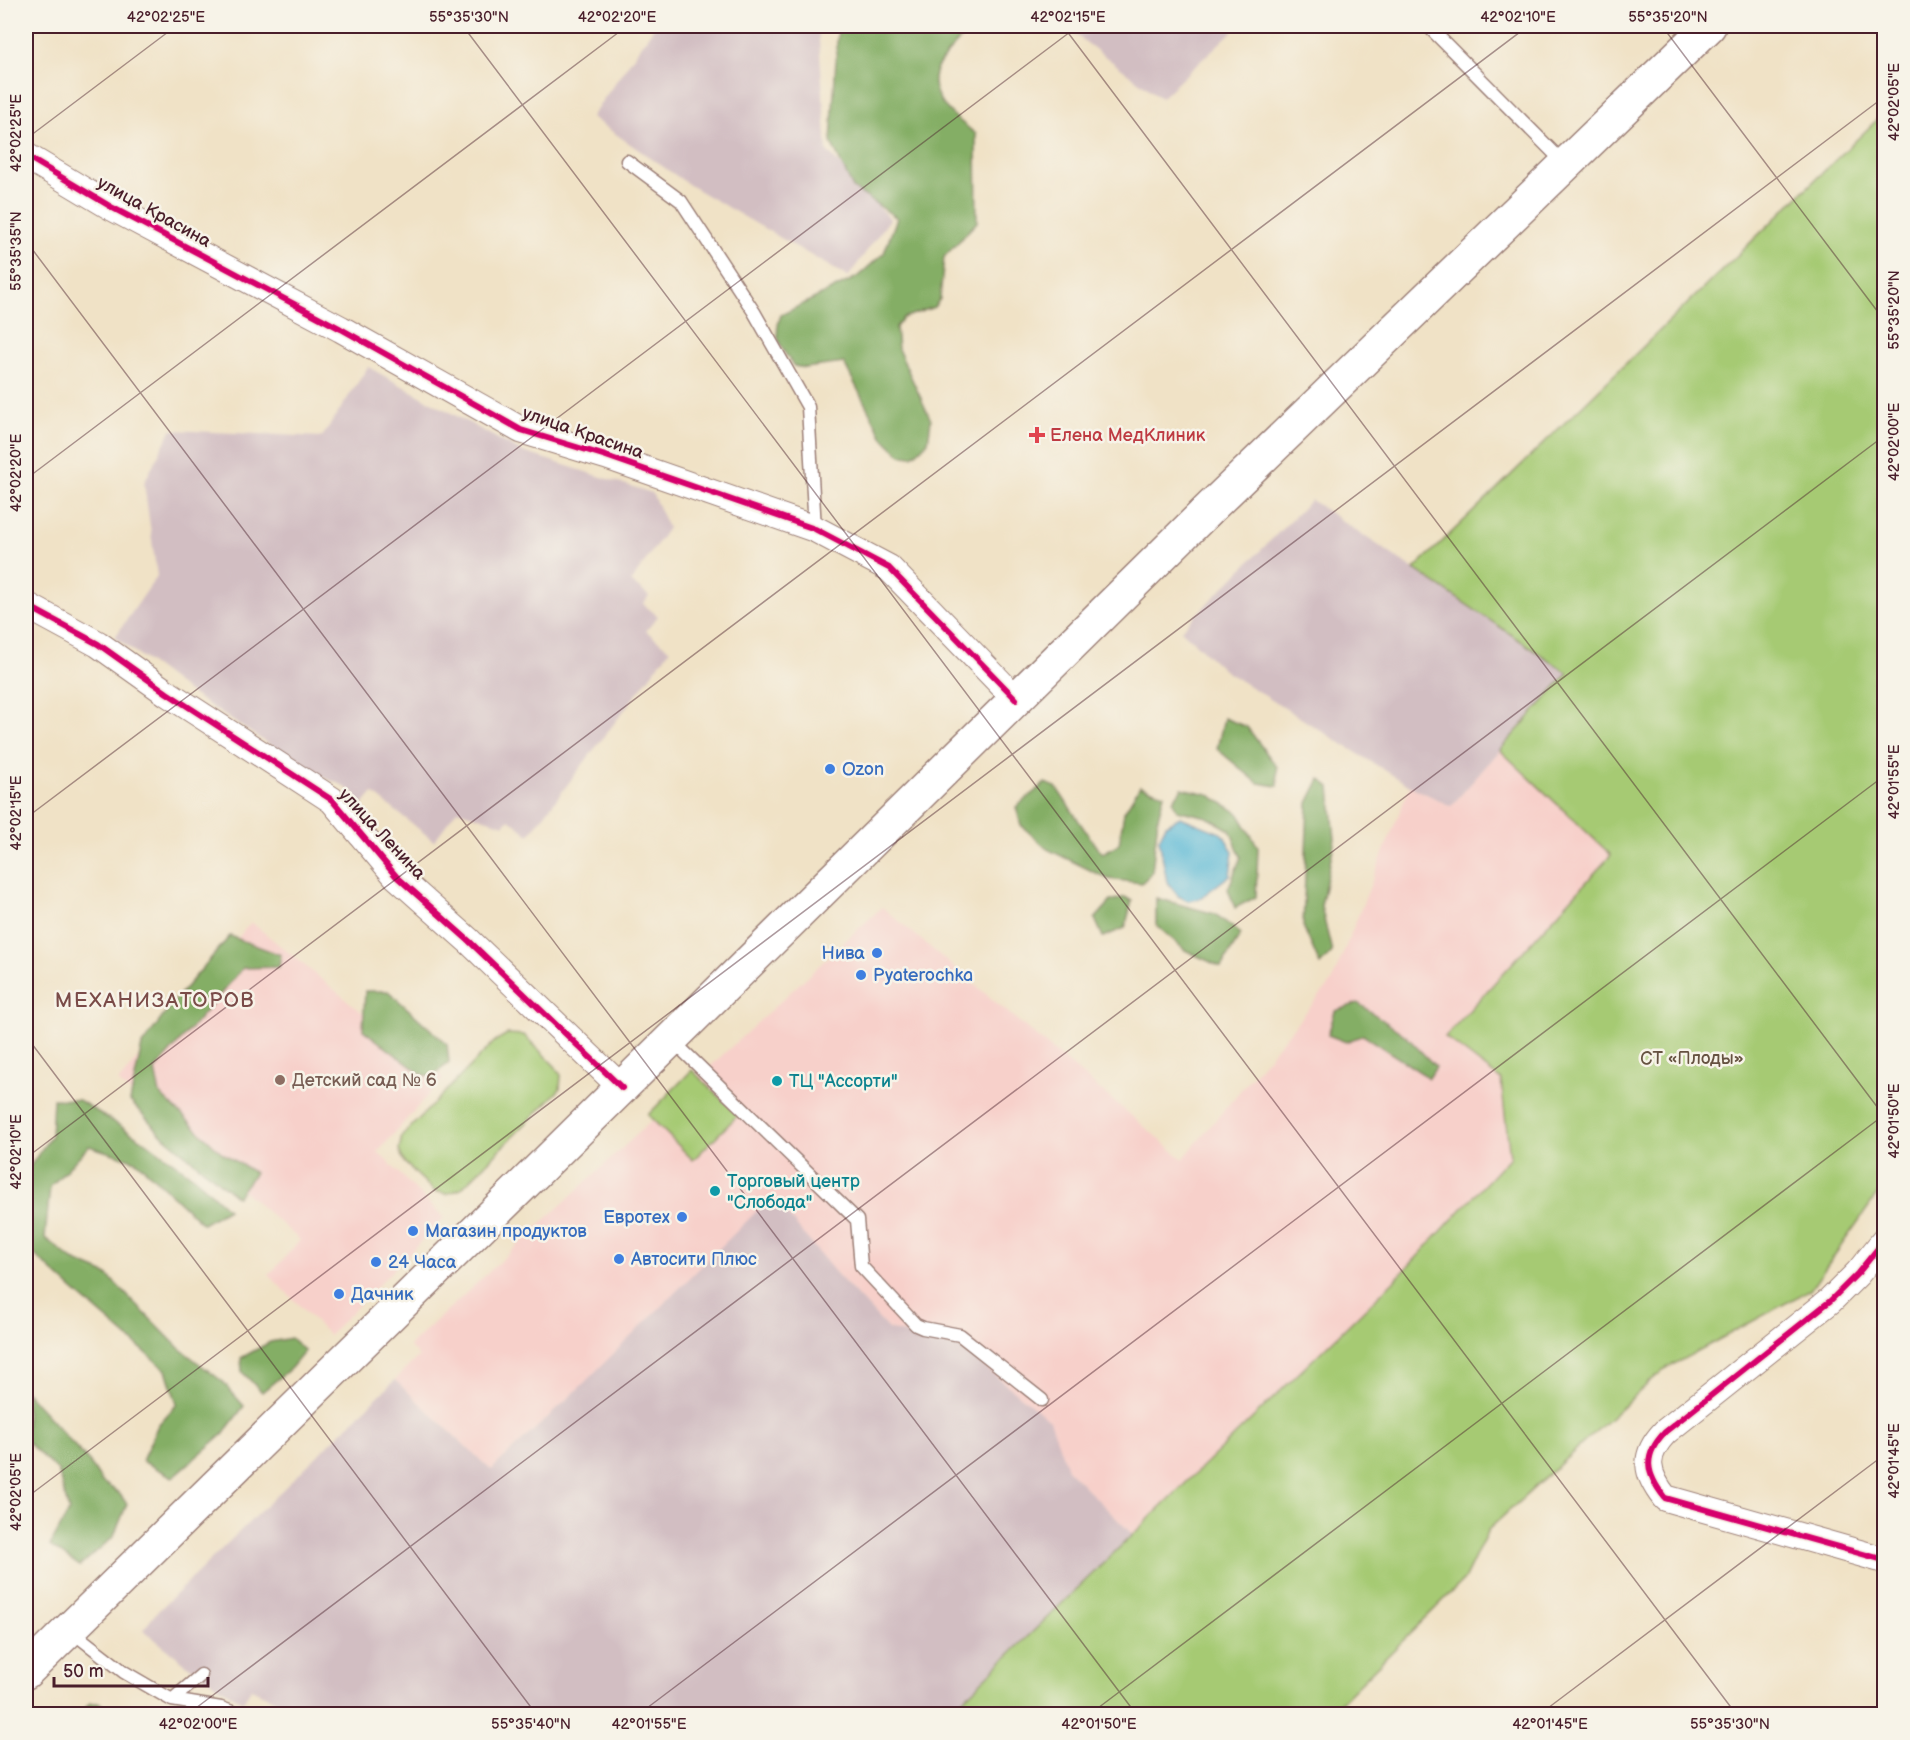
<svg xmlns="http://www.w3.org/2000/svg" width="1910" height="1740" font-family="'Balsamiq Sans',sans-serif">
  <rect width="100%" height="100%" fill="#f7f3e8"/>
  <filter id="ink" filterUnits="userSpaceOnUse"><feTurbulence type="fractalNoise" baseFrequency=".0167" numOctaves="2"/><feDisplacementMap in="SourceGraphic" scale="12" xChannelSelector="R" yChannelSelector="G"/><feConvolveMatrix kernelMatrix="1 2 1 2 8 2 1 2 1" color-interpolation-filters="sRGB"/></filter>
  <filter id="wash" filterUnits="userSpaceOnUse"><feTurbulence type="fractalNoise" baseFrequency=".008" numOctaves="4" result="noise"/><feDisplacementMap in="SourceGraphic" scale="24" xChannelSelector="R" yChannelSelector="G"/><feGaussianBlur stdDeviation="1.35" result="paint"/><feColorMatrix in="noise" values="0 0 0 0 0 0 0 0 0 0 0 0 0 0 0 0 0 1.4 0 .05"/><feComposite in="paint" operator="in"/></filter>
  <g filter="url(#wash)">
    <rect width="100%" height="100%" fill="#f0e2c6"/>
    <path fill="#f7d0ca" d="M1500,750l112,105 -167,182 56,43 9,77 -105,113 -272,265 -66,-66 -106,-121 -73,-19 -54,-58 -260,122 -83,77 -96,-90 24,-24 -10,-10 473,-439 301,252 149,-178 78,-195 41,20z
      M251,922l192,156 -65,74 66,66 -115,117 -60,-60 31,-35 -182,-158z"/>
    <path fill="#d2bec2" d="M655,26h163l9,125 63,68 -42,58 -157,-91 -100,-69z
      M1064,26h174l-77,72z
      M368,367l152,84 132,42 16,35 -37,54 18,14 -6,8 15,12 -12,15 24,19 -141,185 -20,-16 -5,6 -47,-15 -23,31 -61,-48 -12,14 -8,-7 3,-5 -14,-10 -29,-12 -123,-80 -75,-56 42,-61 -13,-93 27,-53 151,7z
      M1311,500l257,173 -117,133 -41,-20 -185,-115 -44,-41z
      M772,1196l62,75 54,58 73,19 89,72 17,49 66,66 -185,179h-642l-55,-25 -8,13 -52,-34 -48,-38 13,-17 239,-233 96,90 83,-77z"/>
    <path fill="#a6ca73" stroke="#78744f" stroke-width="1.5" d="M1884,113v1072l-74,105 -147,80 -175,160 -24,50 -135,134h-381l457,-444 105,-113 -9,-77 -56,-43 166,-182 -111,-105 68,-77 -154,-104z
      M507,1034l17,1 31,31 6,9 -1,14 -99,100 -14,5 -13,-3 -30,-29 -5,-12 3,-14 93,-95z
      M692,1070l46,45 -45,45 -45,-45z"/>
    <path fill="#84ae65" stroke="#676648" stroke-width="1.5" d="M838,26h125l3,7c-9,10 -21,21 -28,33 -16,29 18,52 38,68l1,88 -33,35 -4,42 -6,8 -31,11 -7,9 2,22 33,71 -3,22 -15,14 -12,-1 -18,-17 -39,-75 -39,5 -11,-2c-13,-18 -22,-28 -13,-51l76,-38 27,-24 13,-35 -44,-30 -22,-46z
      M1224,718l23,9 30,40 1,19 -20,-3 -41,-34z
      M1320,779l10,8 5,52 -14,67 11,46 -12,13 -17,-39 5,-123z
      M1045,783l11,4 41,61 6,5 16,-9 5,-32 16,-26 24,8 -6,24 -6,54 -10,11 -34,-4 -61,-30 -26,-24 -5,-18z
      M1182,788l26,6 30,19 20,34 -2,50 -21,11 -7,-19 13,-32 -11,-27 -23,-13 -30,-7 -4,-9z
      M1125,897l7,4 -7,27 -22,9 -8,-18 16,-18z
      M1156,898l59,16 26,20 -20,33 -36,-17 -29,-25z
      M230,936l51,19 -2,12 -36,1 -88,102 5,24 61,58 34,21 -18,24 -73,-60 -34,-36 12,-56 34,-46z
      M365,991h23l59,53 2,19 -18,14 -10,-3 -58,-44z
      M1358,1003l48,33 30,31 -7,11 -66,-43 -17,7 -18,-7 7,-24z
      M53,1099l26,1 70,44 46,34 33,31 -25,15 -67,-63 -47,-15 -39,41 -5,51 28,22 33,14 73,74 43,33 22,25 -21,28 -50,43 -31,-16 16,-36 19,-21 -11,-34 -93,-80 -47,-43v-75l25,-36z
      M291,1338l14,13 -14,17 -29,24 -20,-20 -1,-14 29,-16z
      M26,1392l64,71 12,19 17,11 8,11 -13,32 -34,30 -30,-20 19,-35 -11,-40 -32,-30z
      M90,1703h10l12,11h-32z"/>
    <path fill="#57b7d5" stroke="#506b80" stroke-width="1.5" d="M1180,817l43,17 10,18 -3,23 -31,24 -11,2 -10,-5 -11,-14 -8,-43 7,-14z"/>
  </g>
  <g filter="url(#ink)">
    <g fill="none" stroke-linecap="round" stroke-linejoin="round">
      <defs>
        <path id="lane" d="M1428,26l136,137
          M627,161l54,40 73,111 54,95 7,122
          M672,1040l185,180 4,46 55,59 7,3 37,7 82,65
          M70,1630l54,42 48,28 49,8 17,6
          M172,1700l29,-25"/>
        <path id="street" d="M26,156l87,52 228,121 180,101 85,26 209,73 74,39 127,131
          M26,605l72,39 69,49 165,107 64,76 73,65 153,147
          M1884,1241l-26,32 -28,28 -165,131c-23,24 -19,42 0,66l219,62"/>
        <path id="secondary" d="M26,1672l500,-490 684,-674 499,-482"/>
      </defs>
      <use href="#lane" stroke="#9d8078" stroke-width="15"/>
      <use href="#street" stroke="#9d8078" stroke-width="28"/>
      <use href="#secondary" stroke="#9d8078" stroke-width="36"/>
      <use href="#lane" stroke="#fff" stroke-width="12"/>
      <use href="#street" stroke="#fff" stroke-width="26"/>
      <use href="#secondary" stroke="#fff" stroke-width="33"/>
      <defs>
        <path id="cycleway" d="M26,156l87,52 228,121 180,101 85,26 209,73 74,39 127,131
          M26,605l72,39 69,49 165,107 64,76 73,65 153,147
          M1884,1241l-26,32 -28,28 -165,131c-23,24 -19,42 0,66l219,62"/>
      </defs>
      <use href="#cycleway" stroke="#f7f3e8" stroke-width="10"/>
      <use href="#cycleway" stroke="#d6006c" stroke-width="6"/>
    </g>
  </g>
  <path fill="none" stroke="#4a1f2b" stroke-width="1.5" stroke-opacity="0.45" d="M463,26l1273,1688M1063,26l821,1090M1662,26l222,294M26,139l150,-113M26,241l1110,1473M26,479l601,-453M26,818l1052,-792M26,1036l510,678M26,1158l1502,-1132M26,1498l1858,-1401M188,1714l1696,-1278M639,1714l1245,-938M1090,1714l794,-599M1540,1714l344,-259"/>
  <path fill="#e0444e" stroke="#f7f3e8" stroke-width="2" d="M1034 426h6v6h6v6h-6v6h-6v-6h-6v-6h6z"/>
  <g fill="#3f7fe0" stroke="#f7f3e8" stroke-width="2">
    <circle cx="830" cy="769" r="6"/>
    <circle cx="877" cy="953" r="6"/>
    <circle cx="861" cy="975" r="6"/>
    <circle cx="682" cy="1217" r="6"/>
    <circle cx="413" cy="1231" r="6"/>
    <circle cx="619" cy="1259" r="6"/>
    <circle cx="376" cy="1262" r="6"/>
    <circle cx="339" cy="1294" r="6"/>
  </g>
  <circle fill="#8d6e63" stroke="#f7f3e8" stroke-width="2" cx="280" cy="1080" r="6"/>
  <g fill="#0f9aa8" stroke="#f7f3e8" stroke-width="2">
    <circle cx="777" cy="1081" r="6"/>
    <circle cx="715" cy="1191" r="6"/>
  </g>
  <g text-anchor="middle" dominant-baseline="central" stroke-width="5" stroke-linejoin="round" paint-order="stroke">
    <g font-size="18" fill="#4a1f2b" stroke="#f7f3e8">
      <text transform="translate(154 212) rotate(29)">улица Красина</text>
      <text transform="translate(583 433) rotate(19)">улица Красина</text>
      <text transform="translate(382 834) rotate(47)">улица Ленина</text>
    </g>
    <g font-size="18" fill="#be3a42" stroke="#f7f3e8" text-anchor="start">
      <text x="1050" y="435">Елена МедКлиник</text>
    </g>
    <g font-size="18" fill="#366cbe" stroke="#f7f3e8" text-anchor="start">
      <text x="842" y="769">Ozon</text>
      <text x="865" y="953" text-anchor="end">Нива</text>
      <text x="873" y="975">Pyaterochka</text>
      <text x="670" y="1217" text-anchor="end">Евротех</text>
      <text x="425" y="1231">Магазин продуктов</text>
      <text x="631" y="1259">Автосити Плюс</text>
      <text x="388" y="1262">24 Часа</text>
      <text x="351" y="1294">Дачник</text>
    </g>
    <g font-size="18" fill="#665241" stroke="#f7f3e8">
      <text x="1692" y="1058">СТ «Плоды»</text>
    </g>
    <g font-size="18" fill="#785e54" stroke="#f7f3e8" text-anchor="start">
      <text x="292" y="1080">Детский сад № 6</text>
    </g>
    <g font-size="18" fill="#0d838f" stroke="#f7f3e8" text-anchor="start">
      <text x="789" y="1081">ТЦ "Ассорти"</text>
      <text x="727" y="1181">Торговый центр<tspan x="727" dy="21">"Слобода"</tspan></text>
    </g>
    <g font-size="21" letter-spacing="1.5" fill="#7a4b48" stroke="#f7f3e8">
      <text x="155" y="1000">МЕХАНИЗАТОРОВ</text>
    </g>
  </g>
  <rect width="1910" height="1740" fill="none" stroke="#f7f3e8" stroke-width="66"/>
  <path d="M54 1677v9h154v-9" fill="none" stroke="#4a1f2b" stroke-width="3"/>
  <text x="63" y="1677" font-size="18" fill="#4a1f2b" stroke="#f7f3e8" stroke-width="4.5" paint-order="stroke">50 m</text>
  <rect x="33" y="33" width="1844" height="1674" fill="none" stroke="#4a1f2b" stroke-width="2"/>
  <g font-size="15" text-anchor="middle" fill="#4a1f2b">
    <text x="166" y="22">42°02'25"E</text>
    <text x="469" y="22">55°35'30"N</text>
    <text x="617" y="22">42°02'20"E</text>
    <text x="1068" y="22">42°02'15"E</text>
    <text x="1518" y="22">42°02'10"E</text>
    <text x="1668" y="22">55°35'20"N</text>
    <text transform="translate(1894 102) rotate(-90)" y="5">42°02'05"E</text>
    <text transform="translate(16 133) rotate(-90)" y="5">42°02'25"E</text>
    <text transform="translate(16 251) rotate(-90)" y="5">55°35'35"N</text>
    <text transform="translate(1894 310) rotate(-90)" y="5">55°35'20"N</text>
    <text transform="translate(1894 442) rotate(-90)" y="5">42°02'00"E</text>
    <text transform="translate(16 473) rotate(-90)" y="5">42°02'20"E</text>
    <text transform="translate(1894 782) rotate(-90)" y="5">42°01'55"E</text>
    <text transform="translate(16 813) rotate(-90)" y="5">42°02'15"E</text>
    <text transform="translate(1894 1121) rotate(-90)" y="5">42°01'50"E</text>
    <text transform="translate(16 1152) rotate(-90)" y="5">42°02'10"E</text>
    <text transform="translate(1894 1461) rotate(-90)" y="5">42°01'45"E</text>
    <text transform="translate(16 1492) rotate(-90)" y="5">42°02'05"E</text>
    <text x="198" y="1729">42°02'00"E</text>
    <text x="531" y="1729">55°35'40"N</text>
    <text x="649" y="1729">42°01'55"E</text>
    <text x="1099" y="1729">42°01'50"E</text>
    <text x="1550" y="1729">42°01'45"E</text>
    <text x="1730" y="1729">55°35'30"N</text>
  </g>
</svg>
